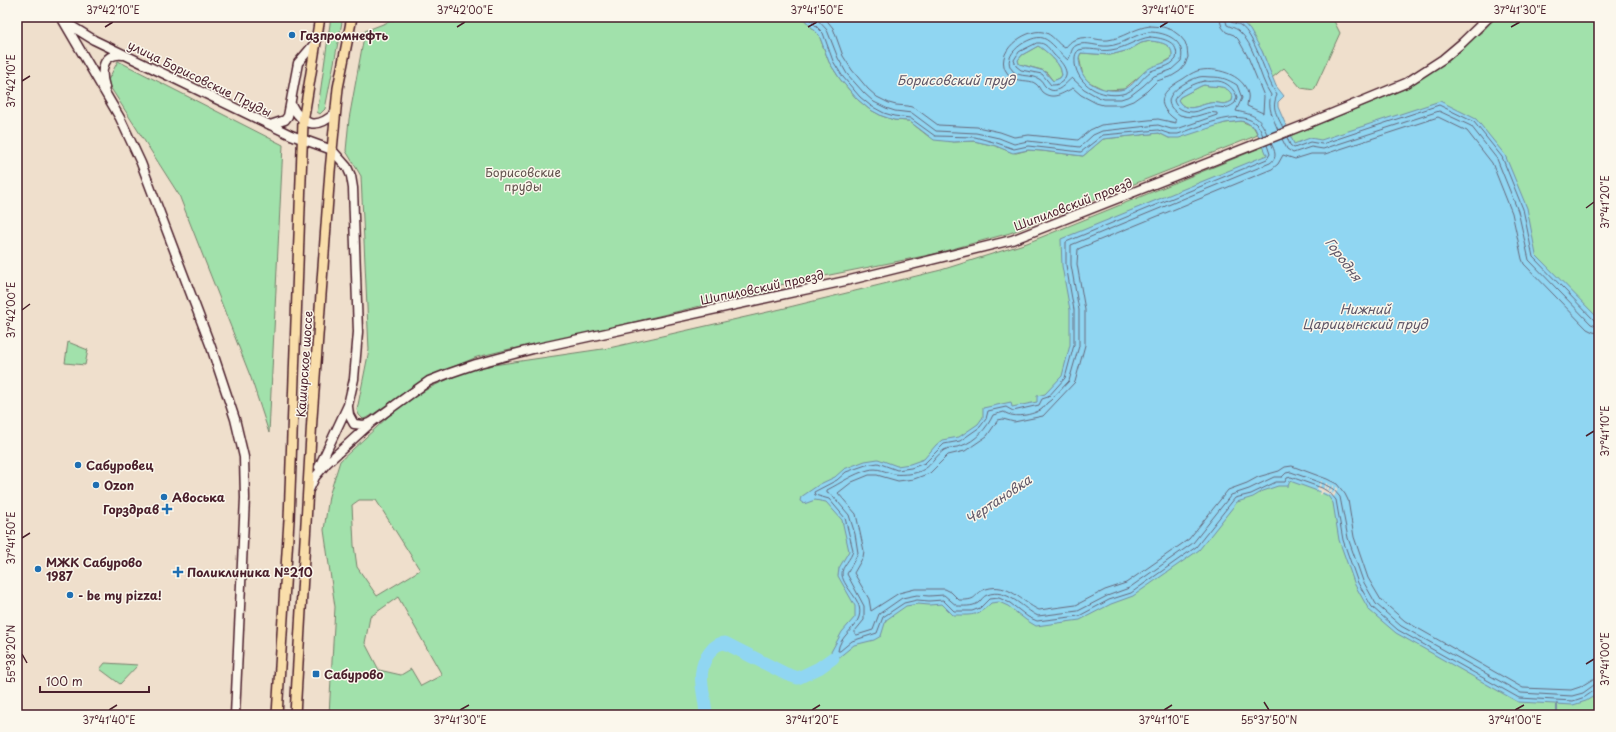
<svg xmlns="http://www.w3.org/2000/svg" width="1616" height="732" font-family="'Playpen Sans',sans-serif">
  <rect width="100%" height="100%" fill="#efdfcc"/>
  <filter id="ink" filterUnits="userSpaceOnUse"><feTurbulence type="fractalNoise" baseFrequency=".025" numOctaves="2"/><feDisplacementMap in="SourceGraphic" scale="8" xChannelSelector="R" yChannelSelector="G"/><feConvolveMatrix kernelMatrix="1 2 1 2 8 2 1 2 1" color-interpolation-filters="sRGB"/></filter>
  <g filter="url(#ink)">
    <path fill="#a1e1ab" stroke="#76806b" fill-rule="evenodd" d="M331,17h12l-18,92 -5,5 -3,-2 1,-4z
      M401,17h401l17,18 10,27 11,17 17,20 12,10 13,7 12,4 15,1 19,15 25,6 21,-1 22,5 15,6 5,1 12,-3 14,1 41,5 20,-17 56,-6 10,5 56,-15 16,-2 12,5 5,9 -248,98 -76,21 -154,31 -9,6 -12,5 -46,7 -197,47 -2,-2 -37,9 -53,22 -55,38 -6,2 -4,-4 -2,-5 12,-60 -8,-174 -15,-25 3,-32 16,-88z
      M1230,17h102l8,16 -26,57 -13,-2 -17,-20 -12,10 -10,-27z
      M1495,17h104v698h-1270l6,-108 -11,-77 5,-34 11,-35 62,-57 29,-17 33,-15 16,-5 129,-19 172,-39 160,-39 86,-27 380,-155 76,-57zM359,500h17l44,70 -43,26 -20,-29 -3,-22 -2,-40zM398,597l44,78 -21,11 -10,-17 -10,6 -22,-5 -14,-27 5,-26z
      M1150,41c11,1 24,3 22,17l-32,18 -16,13 -19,1 -16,-8 -6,-6 -4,-19 2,-4 29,2 19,-5 12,-7z
      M1038,46c5,2 19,15 21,20 2,2 2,6 3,9l-2,3 -7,3 -6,-8 -5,-3 -23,-6 -1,-4 4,-5z
      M118,61l165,84 -14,288 -18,-55 -72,-183 -72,-113z
      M1204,85c12,3 23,-2 29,12l-1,4c-10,6 -12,0 -22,2 -11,2 -24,11 -32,-3l2,-3 21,-11z
      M68,342l20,8 -3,15 -20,-2z
      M105,663l33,2 -18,19 -20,-15z"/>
    <path fill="#90d6f2" stroke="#748da2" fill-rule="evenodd" d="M802,17h428l12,4 8,9 12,21 14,35 8,10 -6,6v5l16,37 16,-6 11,2 119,-39 36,18 29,36 22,53 9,47 63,64v374l-13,8 -13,4 -55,-3 -122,-69 -27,-23 -14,-25 -16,-45 -6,-37 -5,-7 -8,-4 -30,-11 -2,5h-10l-15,5 -10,6 -16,5 -38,48 -66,46 -22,8 -31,16 -44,6 -10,-6 -18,-14 -9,-4 -8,1c-14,14 -20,12 -38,12l-11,-11 -13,1 -11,-1 -12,2 -20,14 -5,16 -7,4 -20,5 -16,13 -19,10 7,-7 16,-29 13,-15v-11l-17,-30 1,-8 10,-17 -7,-31 -16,-18 -11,-2 -11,4 -4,-3 1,-4 19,-13 15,-7 9,-8 21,-8 13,-2 19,7 13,-2 14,-5 12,-14 6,-5 17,-3 19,-13 5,-7v-9l28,-6 1,5 25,-5v-6l8,-2 17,-18 8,-31v-35l-8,-44 -1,-27 206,-84 -12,-27 -9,-6 -5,-1 -16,2 -46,15h-10l-10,-5 -56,6 -20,17 -41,-5 -14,-1 -15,3 -17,-7 -22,-5 -21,1 -19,-2 -25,-19 -15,-1 -12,-4 -13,-7 -12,-10 -17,-20 -11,-17 -10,-27zM1150,41c11,1 24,3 22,17 -6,6 -15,6 -22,10 -11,5 -17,21 -30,22 -17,2 -38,-6 -40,-25 -1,-5 -2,-8 1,-12l29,2 19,-5 12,-7zM1038,46c5,2 19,15 21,20 2,2 2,6 3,9l-2,3 -7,3 -9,-10 -25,-7 -1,-4 4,-5zM1204,85c12,3 23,-2 29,12l-1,4c-10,6 -13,0 -22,2 -11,2 -24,11 -32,-3l2,-3 21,-11z"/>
    <path fill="#efdfcc" d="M1321,481h1l-2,6 3,2 3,-6h2l-3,7h1l3,-6 1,1 -2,6 1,1 4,-7 1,1 -3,6 2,2 3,-7 2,1 -4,9 -11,-5 -2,3 -1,-1 1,-3 -4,-2z"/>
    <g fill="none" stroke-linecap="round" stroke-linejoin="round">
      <path stroke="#66687b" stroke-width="1" d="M807,17l16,16 10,28 10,16 17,20 11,9 13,7 10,3 16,2 25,18 40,1 22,6 17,6 14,-3 53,6 22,-17 55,-5 12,4h8c19,-6 60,-26 77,-11 4,3 6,8 8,13
        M815,17l12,13 11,28 9,16 17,19 10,9 12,6 9,3 17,2 24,18 40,2 23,5 15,6 14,-3 52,6 13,-12 9,-4 56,-6 13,4h6l40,-14v-2c-14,-3 -19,8 -37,2 -3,-2 -7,-5 -9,-8 -9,-13 17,-27 28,-30 4,-1 8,0 12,0 11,0 16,2 26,8l5,13 -6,13c18,4 23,5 31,23
        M824,17l9,11 10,28 9,14 16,19 9,8 12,6 7,2 12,1 7,2 23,17 39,2 23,5 14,5 15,-2 49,5 12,-10 11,-5 57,-6 18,4v-3c-24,-17 -13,-30 7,-41 4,-3 9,-6 14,-8 17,-5 47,3 51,23 1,4 -1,8 -1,12l16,7 1,-17 -16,-39 -10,-18 -4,-4 -8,-3 -4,-5 -3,-10
        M1225,17l2,8c4,2 8,3 11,5 18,15 20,46 33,65 -4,12 2,23 7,35
        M1230,17l1,5c3,1 7,2 9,3 16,11 25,52 37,70 -6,14 0,19 6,33
        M1150,26l13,1 9,3 8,6 5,6 2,6 1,9 -3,8 -5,6 -8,5 -15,5 -10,10 -14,10 -11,4h-19l-7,-2 -15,-8 -8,-7c-10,5 -20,13 -31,4 -2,-2 -3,-6 -6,-8 -7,-6 -20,0 -28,-10 -17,-21 18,-46 35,-42 10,2 14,12 22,16 3,-3 6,-8 12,-9 10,-4 20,2 31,1 15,-2 26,-12 42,-14z
        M1149,32c18,0 37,9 32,29l-10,9 -17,6 -11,10 -13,10 -9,3h-17l-6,-2 -14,-8 -12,-11c-7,5 -16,20 -27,8 -2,-2 -3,-6 -6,-7 -7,-5 -19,-1 -26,-8 -15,-16 18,-37 30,-33 9,3 17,16 25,22 4,-5 2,-12 9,-15 9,-4 21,2 31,1 15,-1 26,-12 41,-14z
        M1150,37c14,1 30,5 26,22 -7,9 -16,8 -25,12 -10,7 -16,21 -29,23 -21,4 -44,-9 -47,-30 0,-6 -1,-10 4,-14 10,-3 21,2 32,0 15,-2 25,-11 39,-13z
        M1037,43c9,-1 12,6 17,12 7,6 20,20 6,28 -3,2 -5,2 -9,2l-9,-11 -21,-4 -5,-4 -2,-6 5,-8z
        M1205,81c5,1 8,0 13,0 9,1 16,8 19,16l-2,6c-10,8 -13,3 -24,4 -6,0 -12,5 -18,5 -8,0 -18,-4 -19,-12 4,-9 22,-18 31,-19z
        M1287,137l3,8 4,3 16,-6 12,2 117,-39 35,17 28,35 21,52 10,48 61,63 5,2
        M1282,139l5,10 6,4 18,-6 12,2 116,-38 32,15 26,33 21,52 11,49 62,64 8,3
        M1271,143c4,8 7,15 -1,20l-199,82v20l8,45v36l-10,35 -18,19 -4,3 -5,6c-9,6 -28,10 -38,3l-11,3c-6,13 -17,26 -32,31 -5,2 -12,1 -17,4 -14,11 -13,21 -35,24 -4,0 -10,1 -15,0 -9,-2 -16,-7 -26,-4 -15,4 -27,13 -41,20v3l6,3 16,19 6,19 3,19 -11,21 17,32v14l-9,11v3l2,1 16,-5 6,-16 23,-16 15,-3 12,1 15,-1 13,11c6,0 15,1 21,-3 3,-2 5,-7 9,-8 20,-8 36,14 51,21l40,-5 29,-15 22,-8 64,-45 38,-48 18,-6 25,-12h8l4,-4 5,-1 33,12 9,5 7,8 8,41 15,43 13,23 25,22 120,67 51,3 11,-3 11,-8 5,-1
        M1267,145l3,9 -3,5 -201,83v23l8,45v35l-9,33 -17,19 -6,2 -3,6 -26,6 -7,-4 -18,4 -2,8 -6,8 -20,14 -16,3 -19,19 -14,5 -14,2 -19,-7 -12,2 -20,7 -9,8 -23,12 1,3 14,4 16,19 8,32c-1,9 -12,16 -11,25 2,14 22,25 17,42 -3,11 -20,20 -21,34h2l12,-10 25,-8 6,-16 21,-14 13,-3 12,1 14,-1 11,11h18l8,-3 9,-9 10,-1 11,5 18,14 9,4 42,-5 30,-16 22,-7 65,-46 39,-49 16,-4 25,-12h9l2,-4 4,-1 31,11 8,5 6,7 7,40 15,43 14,24 26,23 121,68 54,3 12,-4 10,-7h4
        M1599,333l-6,-1 -6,-3 -63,-65 -2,-5 -10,-46 -20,-50 -25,-32 -29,-14 -113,37h-14l-16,5 -12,-4 -5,9 -6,5 -194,80 -1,15 8,46v35l-10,37 -32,34 -29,6 -11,-3 -5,1 -11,16 -22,15 -17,4 -18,18 -16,6 -16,2 -21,-6h-8l-17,7 -14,11 18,21 8,37 -1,6 -9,16 15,26 2,12 28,-18 16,-4h30l6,3 8,8c21,1 14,-7 27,-11 23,-7 35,13 53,21l37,-5 29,-15 21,-7 63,-44 39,-49 19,-7 11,-6 21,-6 6,-4 7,-1 35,13 10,5 8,10 3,6 6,37 14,41 13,22 24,21 118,67 48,2 9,-3 13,-8 6,-1"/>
      <path stroke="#748da2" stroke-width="2" d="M1557,703v11"/>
      <path stroke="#90d6f2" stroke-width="13" d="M706,715c-1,-23 -12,-43 4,-63 4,-6 8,-9 15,-9l61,31 12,4 21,-10 14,-10"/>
      <defs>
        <path id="secondary" d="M61,17l59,101 21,45 70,184 24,72 9,38 1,41 -10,217
          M65,19l8,8 21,13 197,95 41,15 15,17 4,9 2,12 5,144 -4,47 -6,26 -29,62
          M105,87c-5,-16 -3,-34 18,-32
          M291,104c11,22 26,26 44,9
          M270,125l15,-5 3,-4 10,-53 17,-20
          M348,407l1,8 5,9 10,1 5,-2
          M309,490l6,-13 12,-14 45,-41 37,-27 20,-14 18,-7 29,-10 57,-15 317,-69 162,-40 292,-115 102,-42 37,-24 19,-16 27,-26"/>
        <path id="primary" d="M277,715l12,-195 14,-398 17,-105
          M295,715l17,-297 18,-247 8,-83 14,-71"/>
      </defs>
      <use href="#secondary" stroke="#4a1f2b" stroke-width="11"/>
      <use href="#primary" stroke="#4a1f2b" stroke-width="12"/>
      <use href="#secondary" stroke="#fbf7ec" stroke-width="8"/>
      <use href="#primary" stroke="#f9deab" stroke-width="9"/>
    </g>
  </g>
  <path fill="none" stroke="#4a1f2b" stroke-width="1.5" d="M105,27l8,-5M457,27l8,-5M808,27l9,-5M1160,27l8,-5M1511,27l9,-5M22,81l8,-5M1586,208l8,-6M22,310l8,-6M1586,436l8,-5M22,538l8,-5M22,654l5,9M1586,664l8,-5M1264,702l5,8M109,710l8,-5M460,710l9,-5M812,710l8,-5M1164,710l8,-5M1515,710l9,-5"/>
  <g fill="#1f6fb2" stroke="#fbf7ec" stroke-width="1.5">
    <circle cx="292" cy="35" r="4"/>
    <circle cx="78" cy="465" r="4"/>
    <circle cx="96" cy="485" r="4"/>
    <circle cx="164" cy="497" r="4"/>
    <path d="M165 503h4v4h4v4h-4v4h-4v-4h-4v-4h4z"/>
    <circle cx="38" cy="569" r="4"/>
    <path d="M176 566h4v4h4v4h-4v4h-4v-4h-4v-4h4z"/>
    <circle cx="70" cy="595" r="4"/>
    <rect x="312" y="670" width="8" height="8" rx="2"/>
  </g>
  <g text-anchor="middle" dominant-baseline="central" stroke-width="3" stroke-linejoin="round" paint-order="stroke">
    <g font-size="12" font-weight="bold" fill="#4a1f2b" stroke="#fbf7ec" text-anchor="start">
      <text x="300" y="35">Газпромнефть</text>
      <text x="86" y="465">Сабуровец</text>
      <text x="104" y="485">Ozon</text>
      <text x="172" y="497">Авоська</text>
      <text x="159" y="509" text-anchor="end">Горздрав</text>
      <text x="46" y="562">МЖК Сабурово<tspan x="46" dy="14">1987</tspan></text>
      <text x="187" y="572">Поликлиника №210</text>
      <text x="78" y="595">- be my pizza!</text>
      <text x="324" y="674">Сабурово</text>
    </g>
    <g font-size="12" fill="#4a1f2b" stroke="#fbf7ec">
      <text transform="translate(200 78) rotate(26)">улица Борисовские Пруды</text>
      <text transform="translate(1073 204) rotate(-21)">Шипиловский проезд</text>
      <text transform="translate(762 287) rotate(-12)">Шипиловский проезд</text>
      <text transform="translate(304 364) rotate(-86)">Каширское шоссе</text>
    </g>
    <g font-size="12" fill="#60504b" stroke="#fbf7ec">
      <text x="523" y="172">Борисовские<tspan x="523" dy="14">пруды</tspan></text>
    </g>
    <g font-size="13" font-style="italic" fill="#5f5667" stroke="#fbf7ec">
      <text x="956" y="79">Борисовский пруд</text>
      <text transform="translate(1344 259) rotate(53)">Городня</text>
      <text x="1365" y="308">Нижний<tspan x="1365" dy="15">Царицынский пруд</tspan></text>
      <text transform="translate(998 499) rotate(-34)">Чертановка</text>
    </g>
  </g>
  <rect width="1616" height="732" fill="none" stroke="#fbf7ec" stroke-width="44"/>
  <path d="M40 686v6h109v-6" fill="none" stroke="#4a1f2b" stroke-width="2"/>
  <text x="46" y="686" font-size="12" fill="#4a1f2b" stroke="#fbf7ec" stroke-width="3" paint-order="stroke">100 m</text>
  <rect x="22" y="22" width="1572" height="688" fill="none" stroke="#4a1f2b" stroke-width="1.5"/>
  <g font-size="10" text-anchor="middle" fill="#4a1f2b">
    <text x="113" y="14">37°42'10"E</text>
    <text x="465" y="14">37°42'00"E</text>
    <text x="817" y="14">37°41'50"E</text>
    <text x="1168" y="14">37°41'40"E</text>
    <text x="1520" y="14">37°41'30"E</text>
    <text transform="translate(11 81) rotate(-90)" y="4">37°42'10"E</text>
    <text transform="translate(1605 202) rotate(-90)" y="4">37°41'20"E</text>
    <text transform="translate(11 310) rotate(-90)" y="4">37°42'00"E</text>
    <text transform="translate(1605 431) rotate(-90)" y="4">37°41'10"E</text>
    <text transform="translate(11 538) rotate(-90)" y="4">37°41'50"E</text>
    <text transform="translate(11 654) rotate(-90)" y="4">55°38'20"N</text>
    <text transform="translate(1605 659) rotate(-90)" y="4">37°41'00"E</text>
    <text x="109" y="724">37°41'40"E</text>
    <text x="460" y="724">37°41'30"E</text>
    <text x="812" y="724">37°41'20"E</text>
    <text x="1164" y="724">37°41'10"E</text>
    <text x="1269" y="724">55°37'50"N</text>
    <text x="1515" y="724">37°41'00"E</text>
  </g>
</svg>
